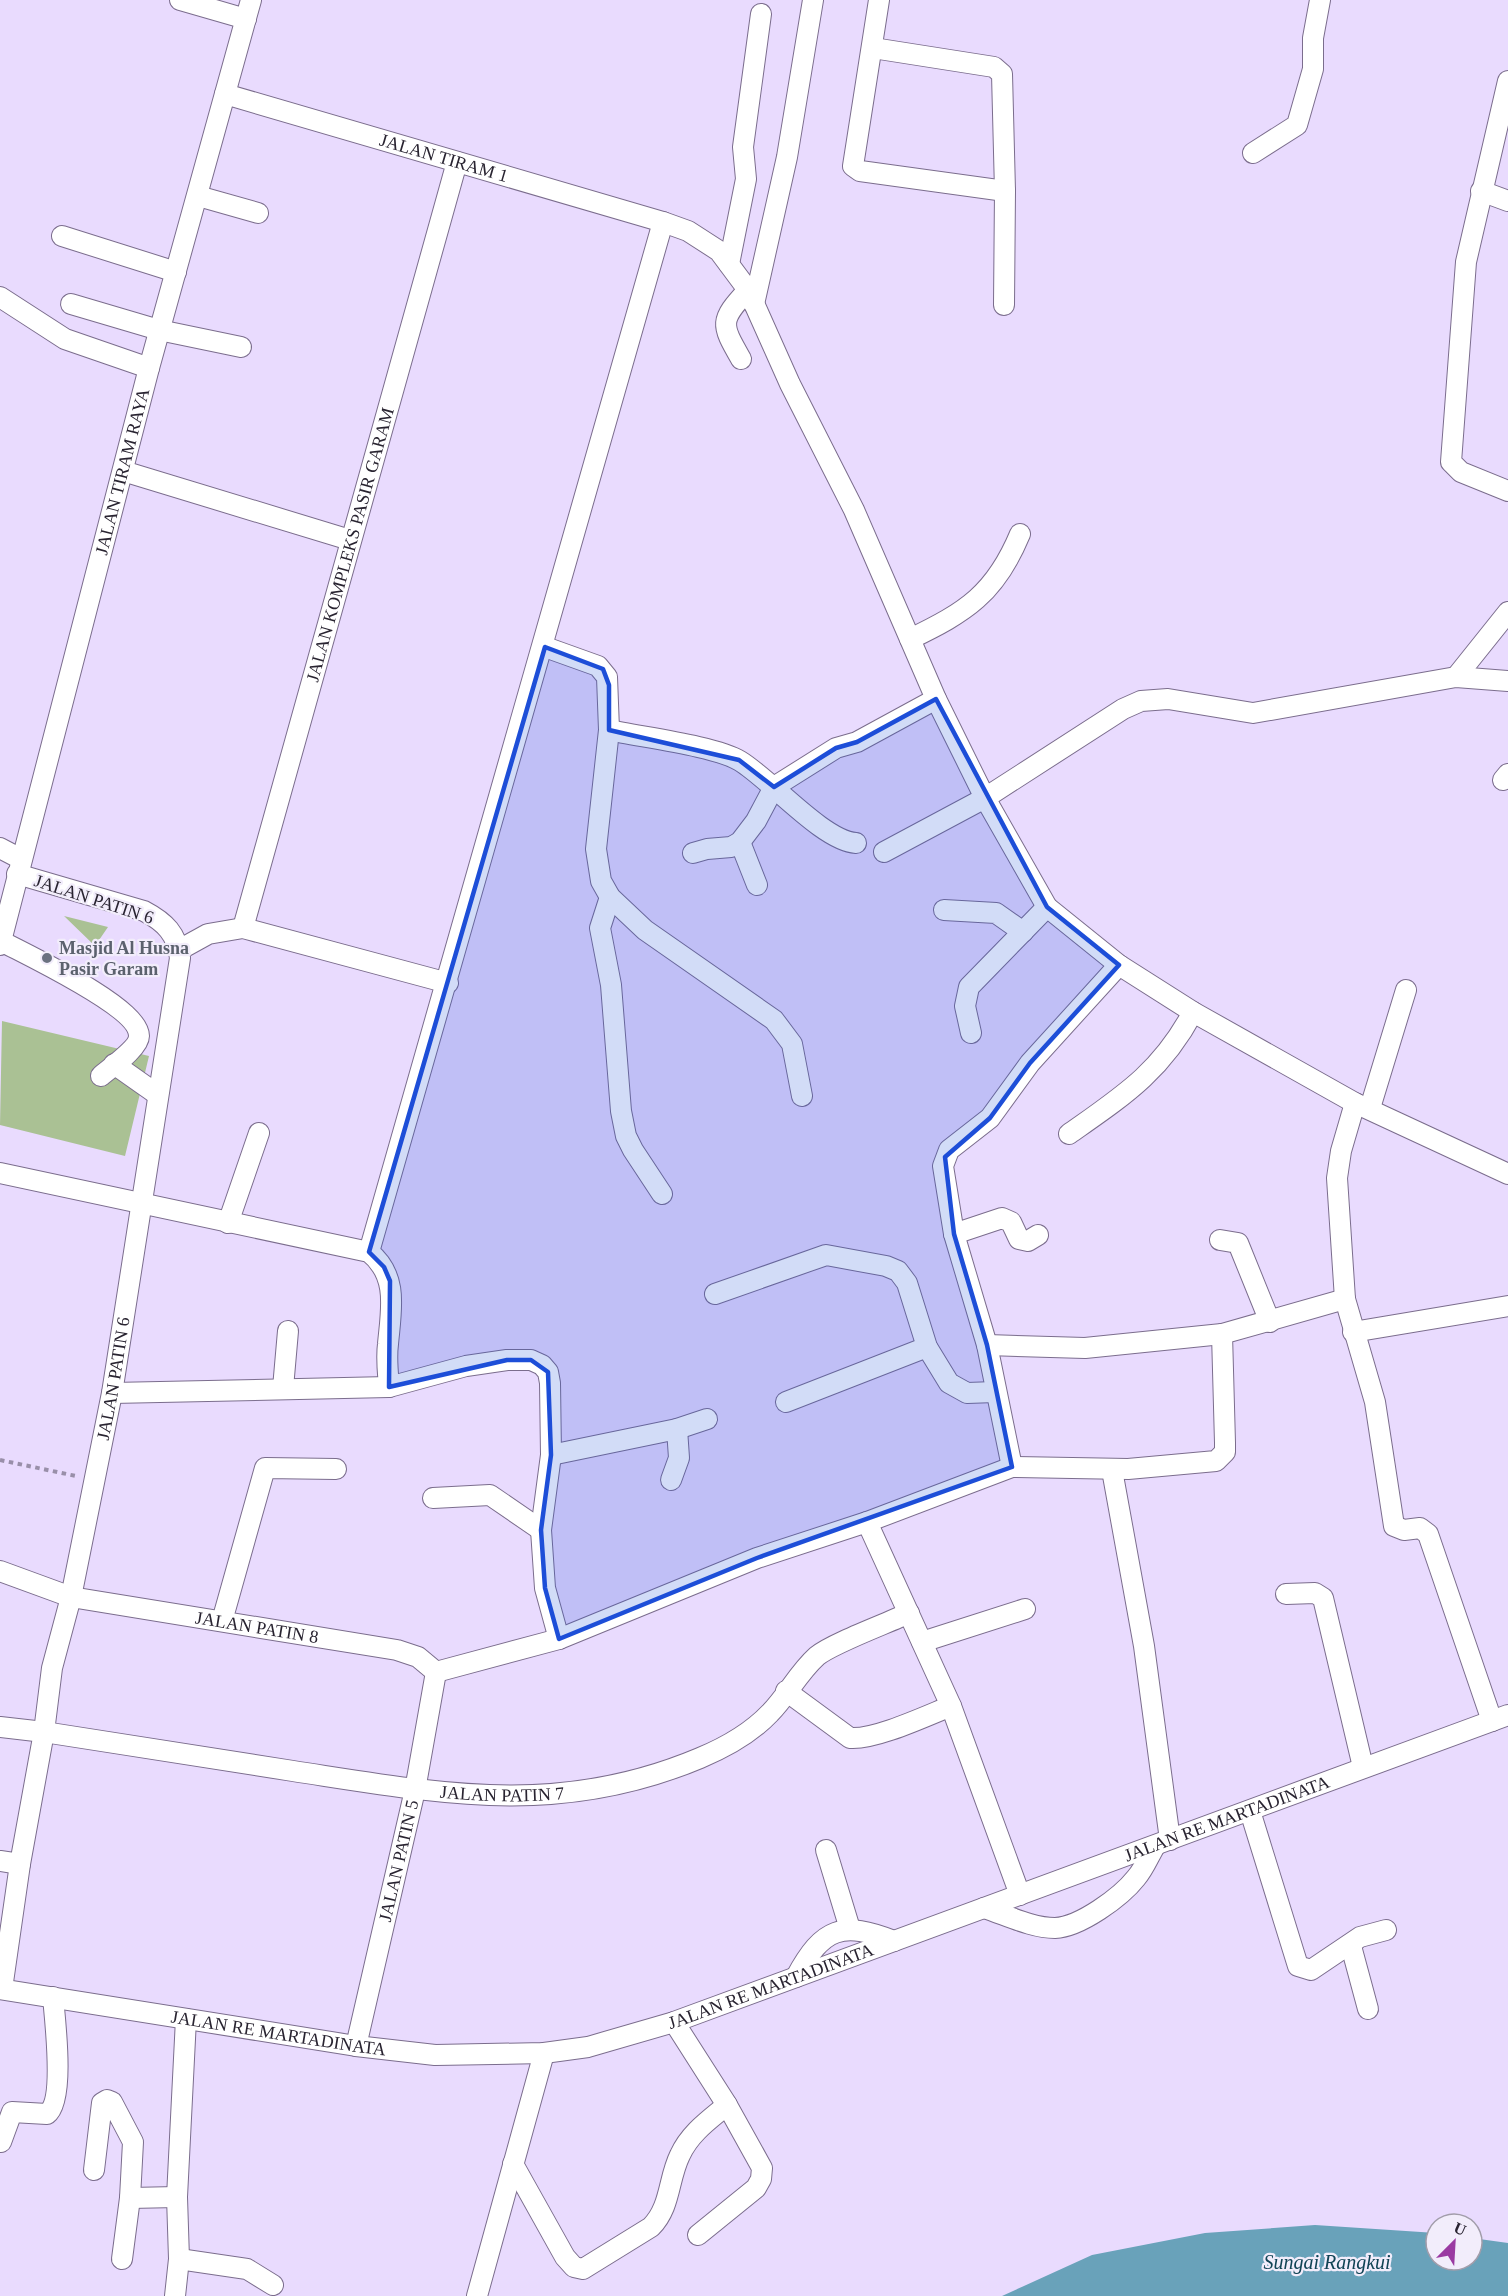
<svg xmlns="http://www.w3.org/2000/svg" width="1508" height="2296" font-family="'Times New Roman',serif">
  <rect width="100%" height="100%" fill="#e9dbfe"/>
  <path fill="#aac194" d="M64,916l44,11 -13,19z
    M2,1021l147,35 -24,100 -125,-31z"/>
  <path fill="#69a2ba" d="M1315,2225l121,8v27h36v-22l36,5v53h-506l90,-41 113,-22z"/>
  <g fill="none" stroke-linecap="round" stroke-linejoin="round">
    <defs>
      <g id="minor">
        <path d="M180,0l66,19"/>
        <path d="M879,0l-26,166 7,5 145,20"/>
        <path d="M873,48l121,19 8,7 3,117 -1,114"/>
        <path d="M1508,81l-42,181 -15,200 10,10 47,19"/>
        <path id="s1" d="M225,94l438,128 25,9 31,20 29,39 42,94 64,126 82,189 49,99 62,109 72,58 74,47 162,91 153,71"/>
        <path d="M1253,153l44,-28 16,-56v-31l7,-38"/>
        <path d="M1481,191l27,10"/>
        <path d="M198,196l60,17"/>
        <path d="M62,236l114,36"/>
        <path d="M729,264l17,-85 -3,-32 18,-133"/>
        <path d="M0,297l65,42 84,29"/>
        <path d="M71,304l88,26 82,17"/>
        <path d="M754,304l33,-147 26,-157"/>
        <path d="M741,359c-20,-35 -22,-38 7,-69"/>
        <path d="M123,471l227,69"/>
        <path d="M910,639c56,-27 85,-45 110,-105"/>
        <path d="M545,647l53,19 9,11 2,53 -13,119 5,32 9,16 35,33 129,90 18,24 10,52"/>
        <path d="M1456,677l52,-65"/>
        <path d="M609,730c31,7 107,16 131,31 30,18 83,80 116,82"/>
        <path d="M1503,780l5,-6"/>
        <path d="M740,842l17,43"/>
        <path d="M0,848l21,11"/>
        <path d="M884,852l101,-54 138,-89 18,-8 27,-2 85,14 203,-36 52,4"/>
        <path d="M693,853l14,-4 24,-2 9,-5 16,-21 18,-34 62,-39 21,-6 79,-43"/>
        <path d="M610,897l-10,31 11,57 10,126 5,25 7,14 29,44"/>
        <path d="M944,910l52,3 27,19"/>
        <path id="s2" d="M243,928l214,-766"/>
        <path d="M1,941c26,14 138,66 138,95 0,12 -29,32 -38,40"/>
        <path id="s3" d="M0,945l149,-577 102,-368"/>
        <path d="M179,950l29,-16 35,-6 205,55"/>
        <path d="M971,1033l-6,-27 4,-19 78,-80"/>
        <path d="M114,1064l44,31"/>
        <path d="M1355,1103l-14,48 -4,27 8,121 30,103 19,124 10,4 16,-2 8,6 64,187"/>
        <path d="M1370,1108l36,-118"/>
        <path d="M1069,1134c54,-38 92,-62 124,-122"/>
        <path d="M0,1173l369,79c30,24 22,58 19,92 -2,15 0,29 1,43"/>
        <path d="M228,1223l31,-90"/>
        <path d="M954,1234l48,-16 9,4 8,17 9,2 10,-6"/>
        <path d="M1220,1240l18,3 32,79"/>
        <path d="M369,1252c100,-343 199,-686 294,-1030"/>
        <path d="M715,1294l111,-39 60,11 12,5 9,12 20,64 22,36 18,10 28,-1"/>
        <path d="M1353,1332l155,-26"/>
        <path d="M987,1345l98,3 137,-14"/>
        <path d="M283,1388l5,-57"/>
        <path d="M112,1393l277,-6 77,-21 41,-6h24l11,5 6,7 2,11 1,72 -10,75 4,58 14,51"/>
        <path d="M786,1402l141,-55"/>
        <path d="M551,1455l126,-26 30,-10"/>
        <path d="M1012,1467l-25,-122 -33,-111 -11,-68 6,-16 41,-32 40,-55 89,-98"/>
        <path d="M1112,1470l32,176 26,194"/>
        <path d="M671,1480l8,-22 -2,-29"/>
        <path d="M433,1498l57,-3 51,35"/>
        <path d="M867,1522l84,184 69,189"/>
        <path id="s4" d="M0,1571l71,26 326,53 21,7 18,15"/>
        <path d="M1286,1594l29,-1 8,5 40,169"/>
        <path d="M222,1621l43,-153 71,1"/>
        <path d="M922,1642l103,-33"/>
        <path d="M436,1672l123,-33 198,-81 110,-36 145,-55 116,2 88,-8 9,-9v-9l-3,-109 123,-35"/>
        <path d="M786,1691l64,47c25,2 76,-22 101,-32"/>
        <path id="s5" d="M0,1727l44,5c83,13 166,26 249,39 145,22 265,47 407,-13 24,-10 51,-25 70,-45 17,-17 28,-40 47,-57 16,-13 71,-33 92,-43"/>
        <path d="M1250,1811l48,155 13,4 49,-33 26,-7"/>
        <path d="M826,1850l24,79"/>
        <path d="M0,1861l20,3"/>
        <path d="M984,1908c22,7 48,20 71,20 25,-1 66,-31 81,-50 8,-9 13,-22 19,-32"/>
        <path d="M1351,1946l17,63"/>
        <path d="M796,1977c27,-50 46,-56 98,-36"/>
        <path id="s6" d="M0,1989l356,57 79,9 109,-2 44,-6 86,-25 834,-307"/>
        <path id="s7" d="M2,1989l18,-125 24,-132 8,-64 19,-71 41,-204 68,-435c-3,-24 -15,-36 -36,-47l-127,-37"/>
        <path d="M674,2022l53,83 35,63 -1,11 -5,9 -58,47"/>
        <path id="s8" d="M356,2046l59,-256 21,-118"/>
        <path d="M1,2142l11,-30 35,2c18,-13 8,-94 6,-117"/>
        <path d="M513,2164l52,93 9,10 9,2 68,-42c20,-20 17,-48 29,-72 10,-22 29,-35 47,-50"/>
        <path d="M94,2170l8,-67 5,-3 5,2 21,40 -3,56 -8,61"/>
        <path d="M130,2198l47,-1"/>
        <path d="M179,2259l68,10 26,16"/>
        <path d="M175,2296l4,-37 -2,-62 9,-178"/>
        <path d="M477,2296l67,-243"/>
      </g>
    </defs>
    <use href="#minor" stroke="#7b6d8d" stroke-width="22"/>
    <path stroke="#998fa9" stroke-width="4" stroke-dasharray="4.5 4.5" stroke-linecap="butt" d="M0,1460l76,16"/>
    <use href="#minor" stroke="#fff" stroke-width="20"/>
  </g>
  <path fill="#1d4ed8" fill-opacity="0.2" stroke="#1d4ed8" stroke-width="4.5" stroke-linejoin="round" d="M545,647l58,22 6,16v45l130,30 35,27 62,-39 21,-6 79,-43 111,208 72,58 -89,98 -40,55 -45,39 9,77 33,111 25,122 -255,91 -198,81 -14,-51 -4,-58 10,-75 -3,-83 -17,-12h-24l-118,27 1,-106 -6,-14 -15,-15z"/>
  <circle fill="#6b7280" stroke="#f2edfb" stroke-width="2" cx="47" cy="958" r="6"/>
  <g text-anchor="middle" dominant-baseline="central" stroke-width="4.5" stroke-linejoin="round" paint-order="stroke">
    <g font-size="18" fill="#292431" stroke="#f2edfb">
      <text stroke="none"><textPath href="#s1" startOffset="228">JALAN TIRAM 1</textPath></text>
      <text stroke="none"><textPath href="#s3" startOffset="489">JALAN TIRAM RAYA</textPath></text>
      <text stroke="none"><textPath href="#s2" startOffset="398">JALAN KOMPLEKS PASIR GARAM</textPath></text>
      <text transform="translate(94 899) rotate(18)">JALAN PATIN 6</text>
      <text stroke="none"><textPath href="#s7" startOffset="621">JALAN PATIN 6</textPath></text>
      <text stroke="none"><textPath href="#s4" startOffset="264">JALAN PATIN 8</textPath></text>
      <text stroke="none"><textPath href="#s5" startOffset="507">JALAN PATIN 7</textPath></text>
      <text stroke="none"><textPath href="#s6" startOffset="1272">JALAN RE MARTADINATA</textPath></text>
      <text stroke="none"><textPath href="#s8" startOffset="190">JALAN PATIN 5</textPath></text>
      <text stroke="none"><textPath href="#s6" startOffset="786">JALAN RE MARTADINATA</textPath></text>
      <text stroke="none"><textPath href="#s6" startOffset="282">JALAN RE MARTADINATA</textPath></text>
    </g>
    <g font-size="18" font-weight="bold" fill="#5b616d" stroke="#f2edfb" text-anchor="start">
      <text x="59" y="948">Masjid Al Husna<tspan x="59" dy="21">Pasir Garam</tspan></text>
    </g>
    <g font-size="20" font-style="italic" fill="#114355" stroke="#f2edfb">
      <text x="1327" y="2262">Sungai Rangkui</text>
    </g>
  </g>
  <g transform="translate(1454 2242) rotate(24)"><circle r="28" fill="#f2edfb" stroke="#a29daa" stroke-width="1.5"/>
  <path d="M0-4.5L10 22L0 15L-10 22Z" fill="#9a3aa2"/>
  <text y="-9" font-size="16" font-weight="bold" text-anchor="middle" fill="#292431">U</text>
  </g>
</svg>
